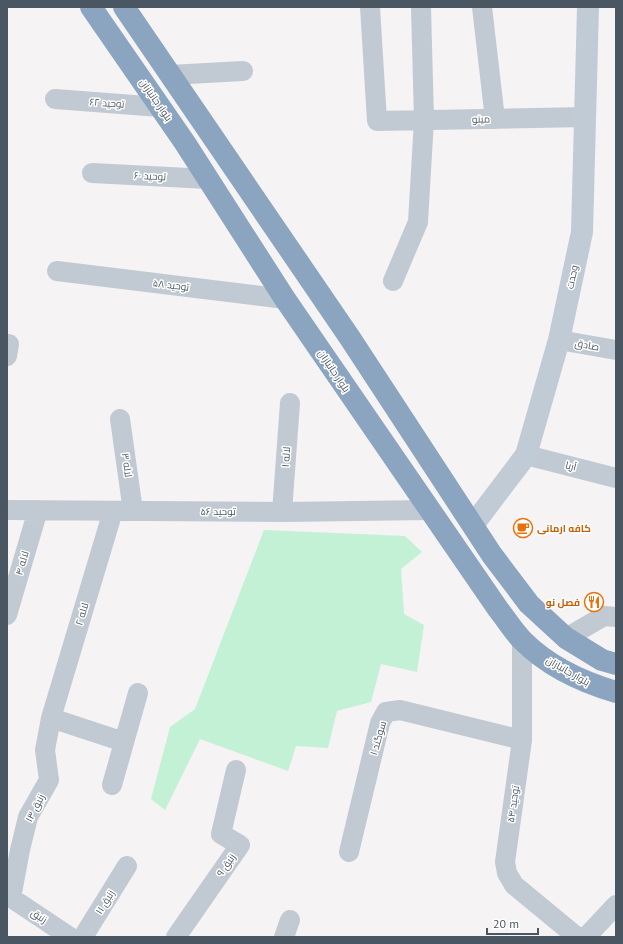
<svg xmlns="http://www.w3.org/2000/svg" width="623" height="944" font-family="'PT Sans',Cairo,sans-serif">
  <rect width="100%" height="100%" fill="#f5f3f3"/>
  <path fill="#c3f1d5" d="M264,530l141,6 17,16 -21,17 3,45 20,11 -7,47 -36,-8 -10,38 -34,9 -9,37 -32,-2 -8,25 -88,-32 -35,71 -14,-11 19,-72 25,-18z"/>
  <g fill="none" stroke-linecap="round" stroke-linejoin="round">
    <path stroke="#c1cad2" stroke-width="20" d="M370,7l7,114 209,-4
      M482,7l13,112
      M170,75l73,-4
      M55,99l105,8
      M92,173l116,6
      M57,271l228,28
      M393,281l25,-59 6,-102 -3,-113
      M559,340l57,10
      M7,356l2,-12
      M120,419l13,92
      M526,455l90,23
      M7,510l275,2 147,-2
      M282,512l8,-109
      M7,615l31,-105
      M566,638l38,-22 12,1
      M522,640v100l-17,122 2,11 7,12 63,52
      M51,718l73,24
      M112,785l26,-92
      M349,852l31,-129 6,-11 14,-2 122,30
      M7,895l63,42
      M11,898l9,-48 8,-33 21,-37 -4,-30 6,-32 62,-207
      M83,937l44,-71
      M176,937l64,-92 -19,-11 15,-64
      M284,937l6,-17
      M586,937l30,-32"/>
    <path stroke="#c1cbd6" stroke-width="22" d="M473,525l53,-70 33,-115 23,-108 6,-225"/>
    <path stroke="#8ba5c1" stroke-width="22" d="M91,7l94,136 100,156 213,310c8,10 15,22 25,32 25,25 59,41 93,51
      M124,7l226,331 142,217 37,49 37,34 36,22 14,4"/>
  </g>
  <defs>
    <symbol id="cafe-ring" viewBox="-11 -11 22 22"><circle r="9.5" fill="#fff" stroke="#e8710a" stroke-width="1.5"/><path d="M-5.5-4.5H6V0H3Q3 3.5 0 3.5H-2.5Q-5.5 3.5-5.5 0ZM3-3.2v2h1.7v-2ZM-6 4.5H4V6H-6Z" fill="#e8710a"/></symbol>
    <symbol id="restaurant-ring" viewBox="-11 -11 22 22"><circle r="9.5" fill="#fff" stroke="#e8710a" stroke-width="1.5"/><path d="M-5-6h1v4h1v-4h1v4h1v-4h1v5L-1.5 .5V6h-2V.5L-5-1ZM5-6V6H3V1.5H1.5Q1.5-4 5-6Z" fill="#e8710a"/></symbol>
  </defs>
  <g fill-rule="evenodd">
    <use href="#cafe-ring" x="512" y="517" width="22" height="22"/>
    <use href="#restaurant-ring" x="583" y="591" width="22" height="22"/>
  </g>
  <g text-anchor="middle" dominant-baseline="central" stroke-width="3" stroke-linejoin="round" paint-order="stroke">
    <g font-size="10" fill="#4a5661" stroke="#fff">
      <text transform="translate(156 100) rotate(55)">بلوار جانبازان</text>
      <text transform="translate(107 103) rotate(4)">توحید ۶۲</text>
      <text transform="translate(481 119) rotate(-1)">مینو</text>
      <text transform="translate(150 176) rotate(3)">توحید ۶۰</text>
      <text transform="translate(572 277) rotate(-78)">وحدت</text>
      <text transform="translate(171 285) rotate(7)">توحید ۵۸</text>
      <text transform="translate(587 345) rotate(10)">صادق</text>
      <text transform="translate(334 371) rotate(56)">بلوار جانبازان</text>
      <text transform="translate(286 457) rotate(-86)">لاله ۱</text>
      <text transform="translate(127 465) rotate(82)">لاله ۳</text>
      <text transform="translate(571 466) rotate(14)">آریا</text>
      <text x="218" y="511">توحید ۵۶</text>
      <text transform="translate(22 563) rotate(-74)">لاله ۴</text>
      <text transform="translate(82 614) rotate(-73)">لاله ۲</text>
      <text transform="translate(568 671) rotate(30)">بلوار جانبازان</text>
      <text transform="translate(378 738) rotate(-74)">سوگند ۱</text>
      <text transform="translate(513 804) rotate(-82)">توحید ۵۴</text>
      <text transform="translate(35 808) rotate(-63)">زنبق ۱۳</text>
      <text transform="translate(226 865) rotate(-55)">زنبق ۹</text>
      <text transform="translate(105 902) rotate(-58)">زنبق ۱۱</text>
      <text transform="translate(39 916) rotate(33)">زنبق</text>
    </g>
    <g font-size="10" font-weight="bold" fill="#c56008" stroke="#fff" text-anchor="start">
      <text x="537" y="528">کافه ارمانی</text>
      <text x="580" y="602" text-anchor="end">فصل نو</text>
    </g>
  </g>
  <rect width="623" height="944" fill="none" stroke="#4a5661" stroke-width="16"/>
  <path d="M487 928v6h51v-6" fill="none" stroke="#4a5661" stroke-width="2"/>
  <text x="493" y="928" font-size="12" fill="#4a5661" stroke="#ffffff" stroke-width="3" paint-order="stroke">20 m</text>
</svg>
